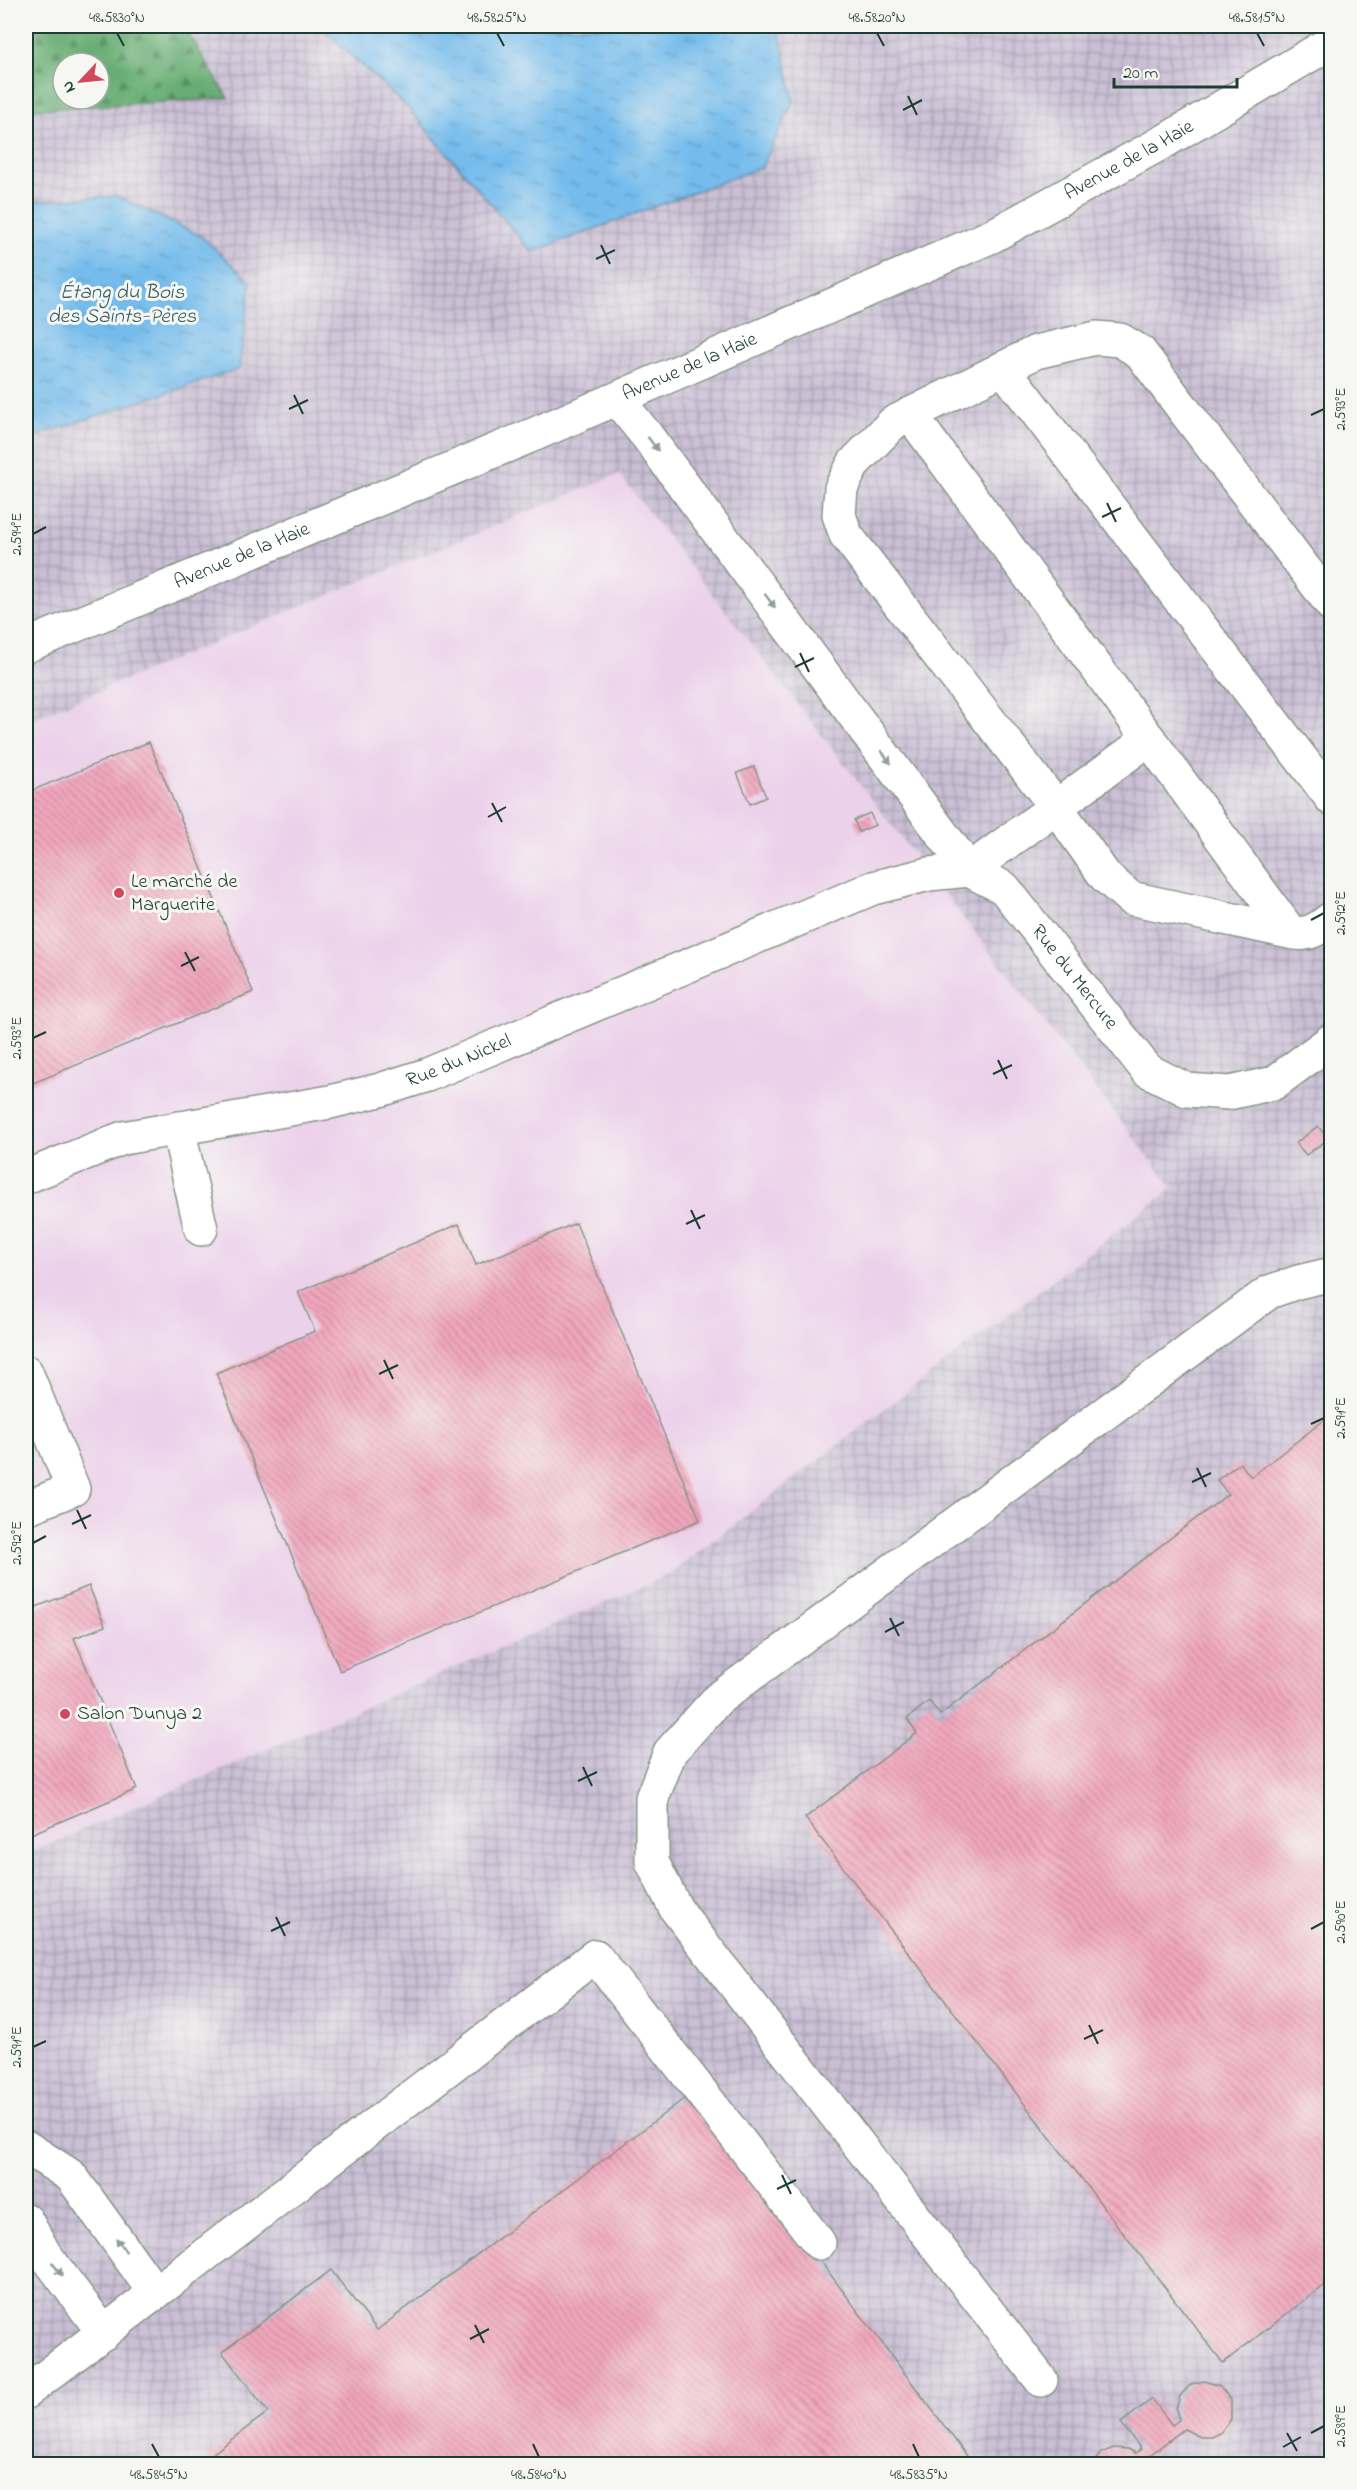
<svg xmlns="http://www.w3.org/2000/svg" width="1357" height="2490" font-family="'Indie Flower',sans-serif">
  <defs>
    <pattern id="industrial-grid" width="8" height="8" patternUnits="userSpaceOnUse" patternTransform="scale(1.5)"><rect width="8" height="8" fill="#cbbfd5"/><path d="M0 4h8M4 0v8" fill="none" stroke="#a49cae"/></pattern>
    <pattern id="forest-firs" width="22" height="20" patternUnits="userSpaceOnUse" patternTransform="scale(1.5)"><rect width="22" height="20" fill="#67ad73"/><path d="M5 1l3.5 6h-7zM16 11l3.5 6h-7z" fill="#548e5f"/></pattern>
    <pattern id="water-ripples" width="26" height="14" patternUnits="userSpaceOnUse" patternTransform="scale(1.5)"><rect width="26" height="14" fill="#75bcec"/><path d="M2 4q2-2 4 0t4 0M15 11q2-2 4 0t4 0" fill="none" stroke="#5f9ac0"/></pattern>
    <pattern id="building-back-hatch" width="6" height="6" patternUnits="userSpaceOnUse" patternTransform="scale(1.5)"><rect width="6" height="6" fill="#f2a7be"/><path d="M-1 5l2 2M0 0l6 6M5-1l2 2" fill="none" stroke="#c3899b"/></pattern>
  </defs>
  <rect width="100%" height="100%" fill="#f6f6f2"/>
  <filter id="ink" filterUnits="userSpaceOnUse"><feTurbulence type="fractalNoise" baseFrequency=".0167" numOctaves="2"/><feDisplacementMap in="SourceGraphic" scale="12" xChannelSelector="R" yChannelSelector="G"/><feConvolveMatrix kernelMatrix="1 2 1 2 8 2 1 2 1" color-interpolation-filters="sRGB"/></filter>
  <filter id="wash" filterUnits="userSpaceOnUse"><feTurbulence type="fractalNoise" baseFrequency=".008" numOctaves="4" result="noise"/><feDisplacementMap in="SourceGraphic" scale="24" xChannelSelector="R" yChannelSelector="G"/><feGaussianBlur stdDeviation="1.35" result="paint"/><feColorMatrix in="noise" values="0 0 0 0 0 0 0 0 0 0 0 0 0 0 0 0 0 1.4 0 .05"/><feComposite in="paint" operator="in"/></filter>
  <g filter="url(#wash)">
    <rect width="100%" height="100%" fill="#efecda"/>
    <path fill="#ecd1ea" d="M619,474l555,714 -506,387 -642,279v-1133z"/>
    <path fill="url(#industrial-grid)" d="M184,26h1147v2438h-1305v-610l642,-279 505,-387 -554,-714 -593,247v-611l202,-12z"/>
    <path fill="url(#forest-firs)" stroke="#437554" stroke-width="1.5" fill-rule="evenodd" d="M26,26h158l44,72 -202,12zM63,63h36v36h-36z"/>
    <path fill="url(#water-ripples)" stroke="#4a7c90" stroke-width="1.5" d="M320,26h458l16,74 -32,67 -230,85 -123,-143z
      M117,196l84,40 50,46 -12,87 -213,70v-237z"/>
    <g id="blocks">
      <path fill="url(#building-back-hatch)" d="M149,742l104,250 -227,94v-293z
        M754,767l12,30 -16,7 -13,-31z
        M870,813l5,12 -16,7 -5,-12z
        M1318,1126l10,13 -22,16 -10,-12z
        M576,1223l124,297 -360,151 -124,-298 99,-42 -17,-39 161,-68 17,41z
        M1332,1414v865l-109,84 -418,-545 112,-85 -10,-14 22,-18 11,14 288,-221 -11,-14 23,-17 11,14z
        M89,1586l16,40 -31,12 63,151 -111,47v-225z
        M693,2092l280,372h-774l69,-52 -46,-60 109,-82 46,60z
        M1204,2381l16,5 11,14v19l-9,13 -10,5h-12l-16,-8 -42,32 2,3h-52l9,-11 12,-5 15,1 8,4 5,-4 -20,-26 31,-24 20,26 7,-5 -3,-11 4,-13 11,-12z"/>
    </g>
  </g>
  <g filter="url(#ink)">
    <use href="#blocks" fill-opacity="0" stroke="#879487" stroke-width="1.5"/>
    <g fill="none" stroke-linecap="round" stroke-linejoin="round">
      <defs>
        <g id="minor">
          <path d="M1003,368l329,431"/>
          <path d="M617,399l30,37 322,434 180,-131 141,193c18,5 28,-3 42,-14"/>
          <path d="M910,414l239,325"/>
          <path id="s1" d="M26,646l509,-212 457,-198 173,-95 167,-99"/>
          <path d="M1290,932l-160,-34 -25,-22 -48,-68 -211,-273 -7,-20 2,-27 13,-25 39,-40 143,-71 60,-14 24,2 20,12 192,253"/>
          <path d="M178,1128l23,101"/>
          <path id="s2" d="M26,1177l97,-39 207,-36 50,-12 47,-15 446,-187 56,-14 40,-4 35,18 143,182 40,20 42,3 45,-10 58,-43"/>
          <path d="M26,1372l47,117 -47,19"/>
          <path d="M26,2147l45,29 84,117"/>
          <path d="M26,2220l18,33 60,80"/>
          <path d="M1041,2380l-365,-471 -24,-47v-64l18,-46 48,-53 551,-407 29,-10 34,-8"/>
          <path d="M26,2392l569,-436 224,287"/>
        </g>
      </defs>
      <use href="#minor" stroke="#879487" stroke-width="36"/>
      <use href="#minor" stroke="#fff" stroke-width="33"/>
    </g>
    <defs><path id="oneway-solid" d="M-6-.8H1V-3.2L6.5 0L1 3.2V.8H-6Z" transform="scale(1.5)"/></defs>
    <g fill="#8f9e9a">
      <use href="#oneway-solid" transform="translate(653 444) rotate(53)"/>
      <use href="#oneway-solid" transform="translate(770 601) rotate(53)"/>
      <use href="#oneway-solid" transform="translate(886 757) rotate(53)"/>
      <use href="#oneway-solid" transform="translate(121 2245) rotate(-126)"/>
      <use href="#oneway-solid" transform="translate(57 2269) rotate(53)"/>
    </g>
  </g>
  <path fill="none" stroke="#1f3d34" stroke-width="2" d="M117,33l7,13M497,33l7,13M877,33l7,13M1257,33l7,13M908,96l9,19M903,110l19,-10M601,245l9,19M596,259l19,-9M294,395l9,19M289,409l19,-9M1311,415l13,-6M1107,503l9,19M1102,517l19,-9M33,534l13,-7M800,653l9,19M795,667l19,-9M492,803l10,19M488,817l18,-10M1311,920l13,-7M185,952l10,19M181,966l18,-9M33,1038l13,-6M998,1060l9,19M993,1074l19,-9M691,1210l9,19M686,1224l19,-9M384,1360l9,19M379,1374l19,-9M1311,1424l13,-6M1197,1468l9,19M1192,1482l19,-9M77,1510l9,19M72,1524l19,-9M33,1543l13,-7M890,1618l9,18M885,1632l19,-10M583,1767l9,19M578,1781l19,-9M276,1917l9,19M1311,1929l13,-7M271,1931l19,-9M1089,2025l9,19M1084,2039l19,-9M33,2047l13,-6M782,2175l9,19M777,2189l19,-9M475,2325l9,18M470,2339l19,-10M1287,2433l10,18M1311,2433l13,-7M152,2444l7,13M533,2444l6,13M913,2444l6,13M1283,2447l18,-10"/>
  <g fill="#d1495b" stroke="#f6f6f2" stroke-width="2">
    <circle cx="119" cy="893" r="6"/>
    <circle cx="65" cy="1714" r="6"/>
  </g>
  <g text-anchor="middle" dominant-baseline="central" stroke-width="6" stroke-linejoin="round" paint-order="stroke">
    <g font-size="20" fill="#1f3d34" stroke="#f6f6f2">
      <text stroke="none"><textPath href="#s1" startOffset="1206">Avenue de la Haie</textPath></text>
      <text stroke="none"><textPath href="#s1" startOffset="720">Avenue de la Haie</textPath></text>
      <text stroke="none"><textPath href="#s1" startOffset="234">Avenue de la Haie</textPath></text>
      <text stroke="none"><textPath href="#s2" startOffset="1150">Rue du Mercure</textPath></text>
      <text stroke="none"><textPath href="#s2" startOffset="450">Rue du Nickel</textPath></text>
    </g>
    <g font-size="20" fill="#1f3d34" stroke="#f6f6f2" text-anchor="start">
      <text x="131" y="882">Le marché de<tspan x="131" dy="23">Marguerite</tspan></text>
      <text x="77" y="1714">Salon Dunya 2</text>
    </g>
    <g font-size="21" font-style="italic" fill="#345d62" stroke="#f6f6f2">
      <text x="122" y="293">Étang du Bois<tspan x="122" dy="24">des Saints-Pères</tspan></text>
    </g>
  </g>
  <rect width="1357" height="2490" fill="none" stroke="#f6f6f2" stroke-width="66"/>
  <g transform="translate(81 81) rotate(244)"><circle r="28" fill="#f6f6f2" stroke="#a0aca6" stroke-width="1.5"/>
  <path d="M0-4.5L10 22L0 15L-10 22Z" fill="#d1495b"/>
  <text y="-9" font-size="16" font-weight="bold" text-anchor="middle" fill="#1f3d34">N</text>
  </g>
  <path d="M1114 78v9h123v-9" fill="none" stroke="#1f3d34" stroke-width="3"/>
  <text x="1123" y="78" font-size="18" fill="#1f3d34" stroke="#f6f6f2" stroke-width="4.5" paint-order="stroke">20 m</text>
  <rect x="33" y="33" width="1291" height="2424" fill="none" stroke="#1f3d34" stroke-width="2"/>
  <g font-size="15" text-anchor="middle" fill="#1f3d34">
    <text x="117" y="22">48.5830°N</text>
    <text x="497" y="22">48.5825°N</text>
    <text x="877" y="22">48.5820°N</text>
    <text x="1257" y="22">48.5815°N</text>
    <text transform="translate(1340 409) rotate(-90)" y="5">2.593°E</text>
    <text transform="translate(16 534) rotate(-90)" y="5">2.594°E</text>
    <text transform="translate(1340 913) rotate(-90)" y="5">2.592°E</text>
    <text transform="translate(16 1038) rotate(-90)" y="5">2.593°E</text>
    <text transform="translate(1340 1418) rotate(-90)" y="5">2.591°E</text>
    <text transform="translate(16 1543) rotate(-90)" y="5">2.592°E</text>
    <text transform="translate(1340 1922) rotate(-90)" y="5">2.590°E</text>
    <text transform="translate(16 2047) rotate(-90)" y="5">2.591°E</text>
    <text transform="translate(1340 2426) rotate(-90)" y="5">2.589°E</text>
    <text x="159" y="2479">48.5845°N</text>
    <text x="539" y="2479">48.5840°N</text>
    <text x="919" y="2479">48.5835°N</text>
  </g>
</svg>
